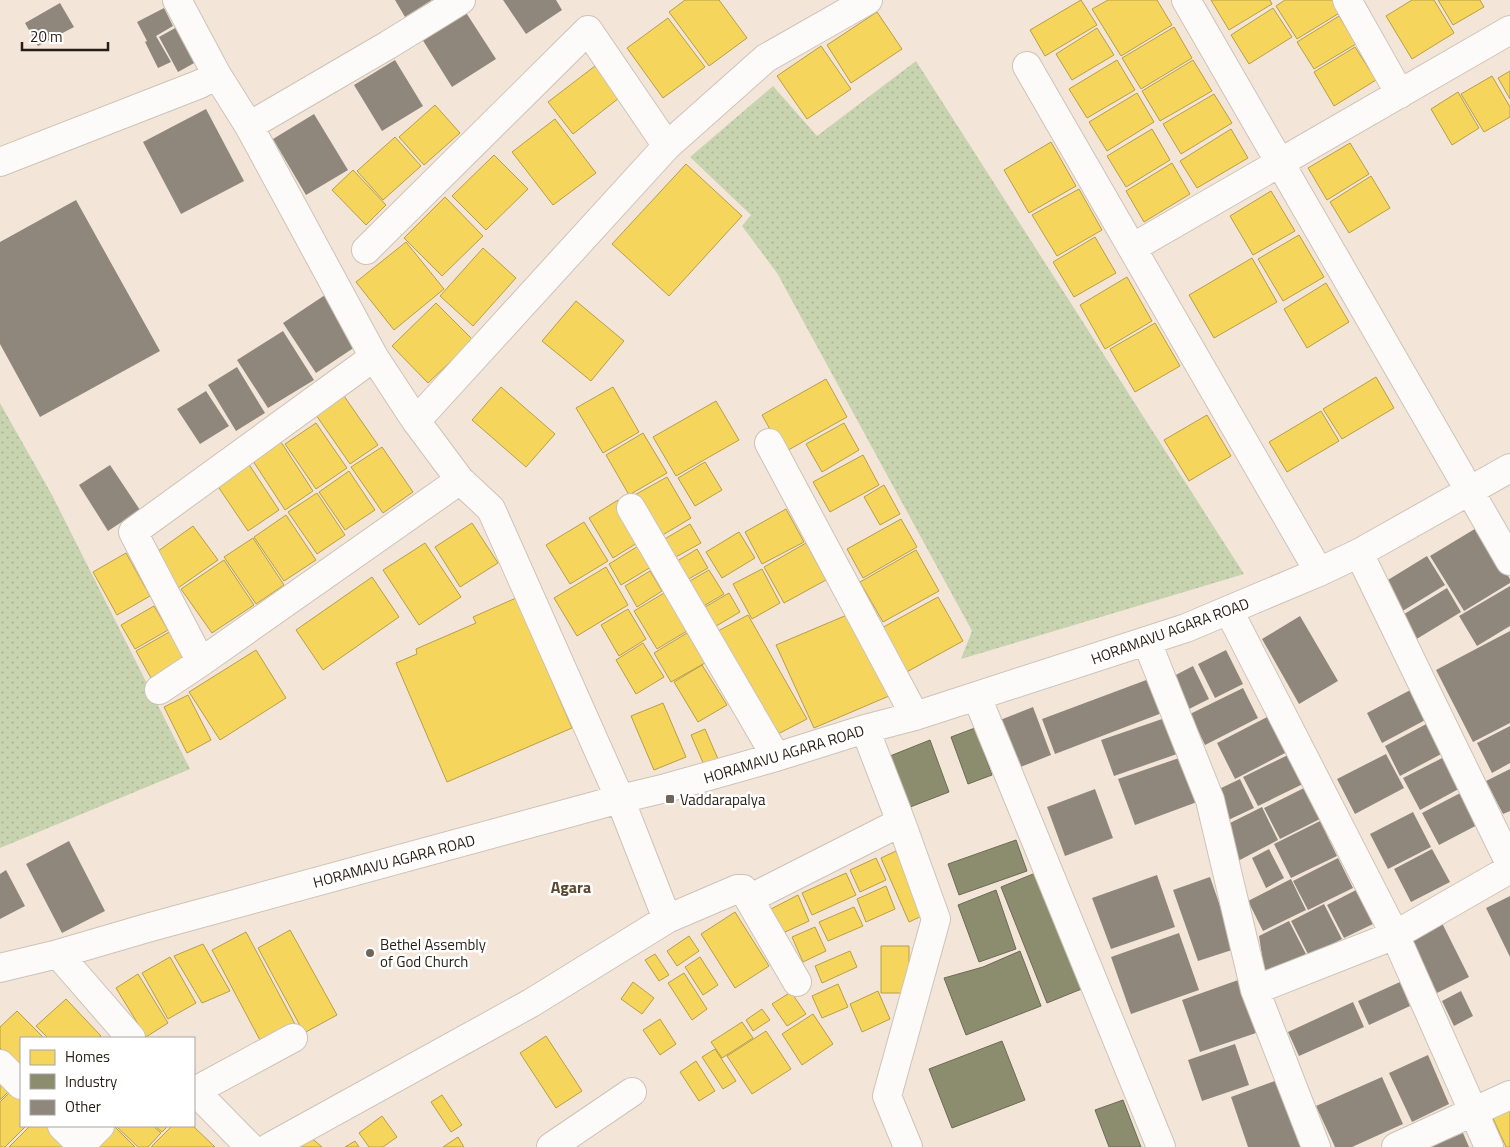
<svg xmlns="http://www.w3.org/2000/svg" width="1510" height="1147" font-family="'Titillium Web',sans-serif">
  <defs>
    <pattern id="grass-dots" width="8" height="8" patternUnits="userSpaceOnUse" patternTransform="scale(1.25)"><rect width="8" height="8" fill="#c8d3af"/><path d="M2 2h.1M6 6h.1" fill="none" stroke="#acb596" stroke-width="1.8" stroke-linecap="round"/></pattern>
  </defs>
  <rect width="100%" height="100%" fill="#f3e6d8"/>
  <path fill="url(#grass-dots)" d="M916,61l328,513 -283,85 11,-28 -195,-358 -35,-47 9,-11 -61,-58 83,-71 44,50z
    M0,403l52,92 138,274 -190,79z"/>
  <path fill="#f6d55c" stroke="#b89e46" d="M685,0h34l28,38 -38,28 -40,-54z
    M1081,0l16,25 -52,31 -15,-26z
    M1108,0h49l15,25 -51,31 -29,-47z
    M1211,0h59l2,4 -43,26z
    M1285,0h49l7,12 -44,27 -21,-33z
    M1412,0h22l20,33 -42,26 -26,-43z
    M1438,0h42l4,7 -31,18z
    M1273,8l19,29 -43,27 -18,-29z
    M877,12l25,37 -51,34 -24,-38z
    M1339,16l17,28 -42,25 -17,-27z
    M668,18l37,49 -42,31 -36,-50z
    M1174,27l18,31 -51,31 -19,-31z
    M1097,28l17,27 -42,25 -16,-26z
    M821,46l30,43 -44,30 -30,-43z
    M1355,47l21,33 -42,26 -20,-34z
    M1117,60l18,30 -48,28 -18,-29z
    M1193,60l19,31 -52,30 -18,-30z
    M595,66l24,32 -46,36 -25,-32z
    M1510,71v28l-12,-21z
    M1492,76l18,31v10l-26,15 -23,-38z
    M1458,92l21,36 -27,17 -21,-36z
    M1137,93l17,29 -47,29 -18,-29z
    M1214,94l18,29 -51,31 -18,-30z
    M435,105l25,28 -36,32 -25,-28z
    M555,119l41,54 -43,32 -41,-53z
    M1152,129l18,31 -44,27 -19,-31z
    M1231,129l17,29 -51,30 -17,-27z
    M395,137l26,29 -38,34 -26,-29z
    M1051,142l25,44 -47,27 -25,-43z
    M1350,143l19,31 -42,26 -19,-32z
    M494,155l34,34 -42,41 -34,-34z
    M1172,163l18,31 -46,28 -18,-31z
    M686,164l56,52 -73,80 -57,-52z
    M353,170l33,35 -20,20 -34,-35z
    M1371,176l19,32 -41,25 -19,-31z
    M1079,189l23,41 -45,26 -25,-41z
    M1271,191l24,40 -42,24 -23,-39z
    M445,197l38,39 -41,40 -38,-38z
    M1299,235l25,42 -41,24 -25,-42z
    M1095,237l21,36 -42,24 -21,-35z
    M406,242l38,47 -50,41 -38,-48z
    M483,248l33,30 -43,48 -33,-30z
    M1252,258l25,44 -63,36 -25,-43z
    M1127,277l25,44 -47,28 -25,-44z
    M1326,283l23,39 -42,26 -23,-39z
    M576,301l48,40 -33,40 -49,-40z
    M436,303l37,37 -45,43 -36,-37z
    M1155,323l25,43 -45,26 -25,-43z
    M1376,377l18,31 -52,31 -19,-30z
    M826,379l21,38 -64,36 -21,-38z
    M501,387l54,47 -29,33 -54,-47z
    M613,387l26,45 -36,21 -27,-45z
    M344,396l34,49 -28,19 -34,-49z
    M716,401l23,39 -63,36 -23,-39z
    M1321,411l18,30 -52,31 -18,-30z
    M1207,415l24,41 -42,25 -25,-41z
    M316,423l31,45 -31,21 -31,-45z
    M844,423l15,27 -37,22 -16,-28z
    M643,433l24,40 -38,22 -23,-40z
    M281,442l32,49 -28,19 -32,-49z
    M382,447l31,45 -30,21 -32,-46z
    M863,455l16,30 -49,27 -17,-30z
    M705,462l17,28 -27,16 -17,-28z
    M248,463l31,47 -31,21 -31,-46z
    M349,471l26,39 -30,20 -26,-38z
    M667,477l24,41 -35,21 -25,-42z
    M884,485l16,29 -20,11 -16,-28z
    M317,493l28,42 -28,19 -29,-42z
    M618,500l24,40 -29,18 -24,-40z
    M786,509l18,33 -42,22 -17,-32z
    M286,515l30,45 -32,21 -30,-44z
    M901,519l16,28 -54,31 -16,-29z
    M584,522l24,39 -38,23 -24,-39z
    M472,523l26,40 -38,24 -25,-40z
    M690,524l11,19 -27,15 -11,-18z
    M193,526l25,34 -40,28 -24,-34z
    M739,532l16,26 -33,20 -16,-26z
    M253,538l31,47 -28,19 -32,-47z
    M425,543l36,54 -42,28 -36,-55z
    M643,543l13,21 -35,21 -12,-21z
    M806,543l20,37 -42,23 -20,-36z
    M697,549l11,19 -23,13 -11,-18z
    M916,550l23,41 -56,31 -23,-40z
    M126,553l24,43 -33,19 -24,-43z
    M224,560l30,45 -42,28 -31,-44z
    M606,567l22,38 -51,31 -23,-38z
    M762,569l18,34 -28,16 -19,-35z
    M709,570l15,24 -29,17 -14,-25z
    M650,571l12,20 -25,16 -12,-21z
    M372,577l27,40 -76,53 -27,-40z
    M664,593l23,38 -30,18 -23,-38z
    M729,593l11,19 -29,17 -11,-19z
    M938,597l25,44 -60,33 -25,-44z
    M516,598l56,130 -125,54 -51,-119 21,-9 -1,-5 60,-26 -3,-6z
    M154,606l14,24 -33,19 -14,-24z
    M628,609l18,30 -27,17 -18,-31z
    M854,612l35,84 -75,32 -38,-83z
    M748,615l59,104 -31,16 -58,-104z
    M171,631l15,28 -35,19 -15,-27z
    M687,633l18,30 -34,19 -17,-29z
    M643,643l21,34 -28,17 -20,-34z
    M256,650l30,48 -66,42 -31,-48z
    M702,665l25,40 -29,17 -24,-40z
    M188,695l23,45 -24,13 -23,-46z
    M663,703l23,54 -32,13 -23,-54z
    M705,729l13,30 -14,6 -13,-30z
    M896,851l28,64 -15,7 -28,-64z
    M876,858l10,22 -26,12 -10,-22z
    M846,873l10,22 -44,20 -10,-22z
    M886,886l9,23 -29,13 -9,-23z
    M798,895l11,26 -26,12 -12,-24z
    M854,907l9,19 -35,15 -9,-19z
    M735,912l34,54 -34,22 -34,-54z
    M815,927l11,24 -23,11 -11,-25z
    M290,930l47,85 -33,18 -46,-85z
    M246,932l49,92 -34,18 -49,-92z
    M689,936l10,15 -22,15 -10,-15z
    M203,944l27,47 -28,12 -28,-47z
    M881,946h28v47h-28z
    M850,951l7,16 -35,16 -7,-17z
    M655,954l14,21 -10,6 -14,-21z
    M170,957l26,46 -28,16 -26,-46z
    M700,957l18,28 -15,10 -18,-28z
    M684,973l23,36 -15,11 -24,-37z
    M138,974l30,49 -22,14 -30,-49z
    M633,982l21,16 -12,16 -21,-15z
    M838,984l10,23 -26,11 -10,-22z
    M878,991l12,28 -28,13 -12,-28z
    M791,992l15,22 -19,12 -15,-22z
    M66,999l35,37 -3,2h-50l-12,-12z
    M762,1009l8,11 -17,11 -7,-11z
    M17,1011l27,27h-23v32l-21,-22v-21z
    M813,1014l20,30 -31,21 -20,-31z
    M660,1019l16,25 -16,11 -17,-25z
    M742,1022l11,16 -31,20 -11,-16z
    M766,1031l25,38 -39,25 -25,-38z
    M546,1036l36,55 -26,17 -36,-55z
    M715,1049l21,32 -13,8 -21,-32z
    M696,1061l19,30 -16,10 -19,-29z
    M0,1072l14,14 -14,14z
    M14,1088l7,8v30h5l-21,21h-5v-45z
    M442,1095l20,30 -11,7 -20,-30z
    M1510,1106v41h-4l-15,-33z
    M382,1116l15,21 -14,10h-14l-10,-14z
    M30,1126h23l13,21h-57z
    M114,1126l21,21h-35l-3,-3z
    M116,1126h37l8,7 -13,14h-10z
    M155,1126h13l-6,6z
    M172,1126h21l22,21h-64z
    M308,1135l14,12h-25z
    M458,1137l6,10h-21z
    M355,1141l4,6h-14z"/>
  <path fill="#8c8c6e" stroke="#6d6b53" d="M975,728l17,47 -24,9 -17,-47z
    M930,740l19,52 -44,17 -20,-51z
    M1016,840l11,31 -68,24 -11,-31z
    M1038,872l46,116 -37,15 -46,-116z
    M996,890l20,59 -37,13 -21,-57z
    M1020,951l21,55 -75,29 -22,-57 39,-11z
    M1002,1041l23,59 -73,28 -23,-59z
    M1123,1100l18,47h-32l-14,-37z"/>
  <path fill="#90877c" d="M395,0h37l-27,17z
    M503,0h53l6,10 -36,24z
    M60,3l14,24 -36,19 -13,-23z
    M164,8l9,18 -17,10 15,26 -13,6 -13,-26 2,-1 -10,-19z
    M465,11l31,48 -44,28 -30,-48z
    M177,27l19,35 -18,10 -19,-35z
    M395,60l28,46 -41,25 -28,-46z
    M206,109l38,72 -63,33 -38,-72z
    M314,114l34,56 -42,25 -33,-56z
    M76,200l84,151 -120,66 -40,-73v-102z
    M328,293l33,50 -45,30 -33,-50z
    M283,331l31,49 -46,28 -31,-48z
    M237,367l28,46 -29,18 -28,-46z
    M206,391l23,35 -29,18 -23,-35z
    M110,465l30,45 -32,21 -29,-46z
    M1478,527l32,52v4l-46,28 -34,-55z
    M1427,556l18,29 -44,27 -18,-29z
    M1510,586v40l-33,20 -18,-30z
    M1447,588l14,24 -46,28 -14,-24z
    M1300,616l38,65 -39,23 -37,-65z
    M1510,631v92l-37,19 -37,-72z
    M1226,650l17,34 -28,14 -17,-34z
    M1193,666l16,33 -22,11 -17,-32z
    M1149,679l13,34 -107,41 -13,-35z
    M1416,687l15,30 -49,26 -15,-30z
    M1243,688l15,30 -53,27 -15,-31z
    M1033,707l18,48 -38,15 -18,-48z
    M1271,715l18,36 -54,28 -18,-36z
    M1165,718l12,36 -63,22 -13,-36z
    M1430,722l15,30 -45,24 -15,-30z
    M1510,726v37l-18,10 -15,-30z
    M1292,753l15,29 -49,24 -15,-29z
    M1386,754l18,34 -49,26 -18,-35z
    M1450,754l16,31 -46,25 -17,-32z
    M1182,757l15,45 -62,23 -17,-46z
    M1510,769v42l-7,3 -17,-33z
    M1240,779l14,29 -30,14 -7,-32z
    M1308,786l16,31 -44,22 -16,-31z
    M1095,789l18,49 -48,18 -18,-49z
    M1466,790l17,32 -44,23 -17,-32z
    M1262,807l16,33 -42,22 -8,-38z
    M1413,812l18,35 -43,22 -18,-35z
    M1320,821l17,35 -46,22 -17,-34z
    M69,841l36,70 -43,22 -36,-69z
    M1269,849l15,29 -18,10 -14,-30z
    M1432,849l18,33 -39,20 -17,-33z
    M1338,858l15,30 -45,22 -15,-29z
    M6,870l19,36 -25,13v-45z
    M1157,875l18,52 -64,22 -19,-51z
    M1210,877l25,72 -37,12 -25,-71z
    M1291,879l15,31 -43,21 -15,-30z
    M1356,890l17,34 -29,14 -17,-33z
    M1510,896v61l-24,-49z
    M1324,904l18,35 -33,17 -18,-35z
    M1289,921l17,33 -41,21 -6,-39z
    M1442,923l27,54 -32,16 -27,-54z
    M1179,933l20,57 -68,24 -20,-57z
    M1241,979l18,53 -59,20 -18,-52z
    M1400,982l10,24 -41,19 -11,-24z
    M1461,991l12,25 -19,10 -12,-25z
    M1353,1002l11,25 -65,29 -11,-24z
    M1235,1044l14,41 -47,16 -14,-41z
    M1428,1055l21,49 -37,18 -23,-49z
    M1382,1077l21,47 -51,23h-17l-19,-41z
    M1283,1078l24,69h-59l-17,-50z
    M1463,1133l6,14h-39z"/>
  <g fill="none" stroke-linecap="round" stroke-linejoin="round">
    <defs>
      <path id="minor" d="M177,0l40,75 32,51 125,231 42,64 44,59 31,29 129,290 47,120
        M1186,0l324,561
        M1347,0l53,94
        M1027,66l292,506
        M249,126l139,-81 73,-45
        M0,162l200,-78 17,-9
        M1132,248l378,-218
        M366,250l222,-220 79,116
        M416,421l251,-275 99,-88 102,-58
        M769,443l146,273
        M631,508l145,249
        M1359,553l151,311
        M1229,611l166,324 94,212
        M1147,642l63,158 45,190 61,157
        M201,662l-68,-130 241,-175
        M159,690l42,-28 259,-182
        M977,697l184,450
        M865,729l36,93 35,97 -49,177 21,51
        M749,899l152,-77
        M58,954l73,84
        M0,968l58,-14 89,-26 473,-129 46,-11 110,-31 89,-28 50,-13 271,-88 133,-56 40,-19 151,-85
        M1255,990l140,-55 115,-66
        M0,1064l21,21
        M194,1090l56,57
        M195,1091l98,-53
        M62,1126l19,19
        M79,1147l21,-21
        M270,1147l261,-144 136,-84 70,-30h6l54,93
        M551,1147l81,-55
        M1396,1147l114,-52"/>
    </defs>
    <use href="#minor" stroke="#cdc3b7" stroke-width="30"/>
    <use href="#minor" stroke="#fdfbf9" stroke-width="28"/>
  </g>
  <g fill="#6e6459" stroke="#fff" stroke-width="2">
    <rect x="665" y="794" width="10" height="10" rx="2.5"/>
    <circle cx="370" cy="953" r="5"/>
  </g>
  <g text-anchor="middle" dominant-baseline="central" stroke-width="5" stroke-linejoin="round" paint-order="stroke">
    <g font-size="15" fill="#261e14" stroke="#fff">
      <text transform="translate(1170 631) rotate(-20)">HORAMAVU AGARA ROAD</text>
      <text transform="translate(784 754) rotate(-17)">HORAMAVU AGARA ROAD</text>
      <text transform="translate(394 861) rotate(-15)">HORAMAVU AGARA ROAD</text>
    </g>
    <g font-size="15" fill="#261e14" stroke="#fff" text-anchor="start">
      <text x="680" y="799">Vaddarapalya</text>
      <text x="380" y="944">Bethel Assembly<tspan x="380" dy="17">of God Church</tspan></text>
    </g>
    <g font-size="16" font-weight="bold" fill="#5c4831" stroke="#fff">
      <text x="571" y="887">Agara</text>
    </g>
  </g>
  <rect x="20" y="1037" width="175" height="90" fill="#ffffff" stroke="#a8a5a1"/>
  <rect x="30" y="1050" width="25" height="15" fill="#f6d55c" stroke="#a8a5a1"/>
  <text x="65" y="1062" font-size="15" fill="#261e14">Homes</text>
  <rect x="30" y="1074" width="25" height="15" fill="#8c8c6e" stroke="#a8a5a1"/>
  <text x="65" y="1087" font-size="15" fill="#261e14">Industry</text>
  <rect x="30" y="1100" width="25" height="15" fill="#90877c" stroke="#a8a5a1"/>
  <text x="65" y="1112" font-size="15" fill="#261e14">Other</text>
  <path d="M22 42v8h86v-8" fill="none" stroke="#261e14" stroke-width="2.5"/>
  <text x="30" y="42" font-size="15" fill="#261e14" stroke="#ffffff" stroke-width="4" paint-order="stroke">20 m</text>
</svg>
